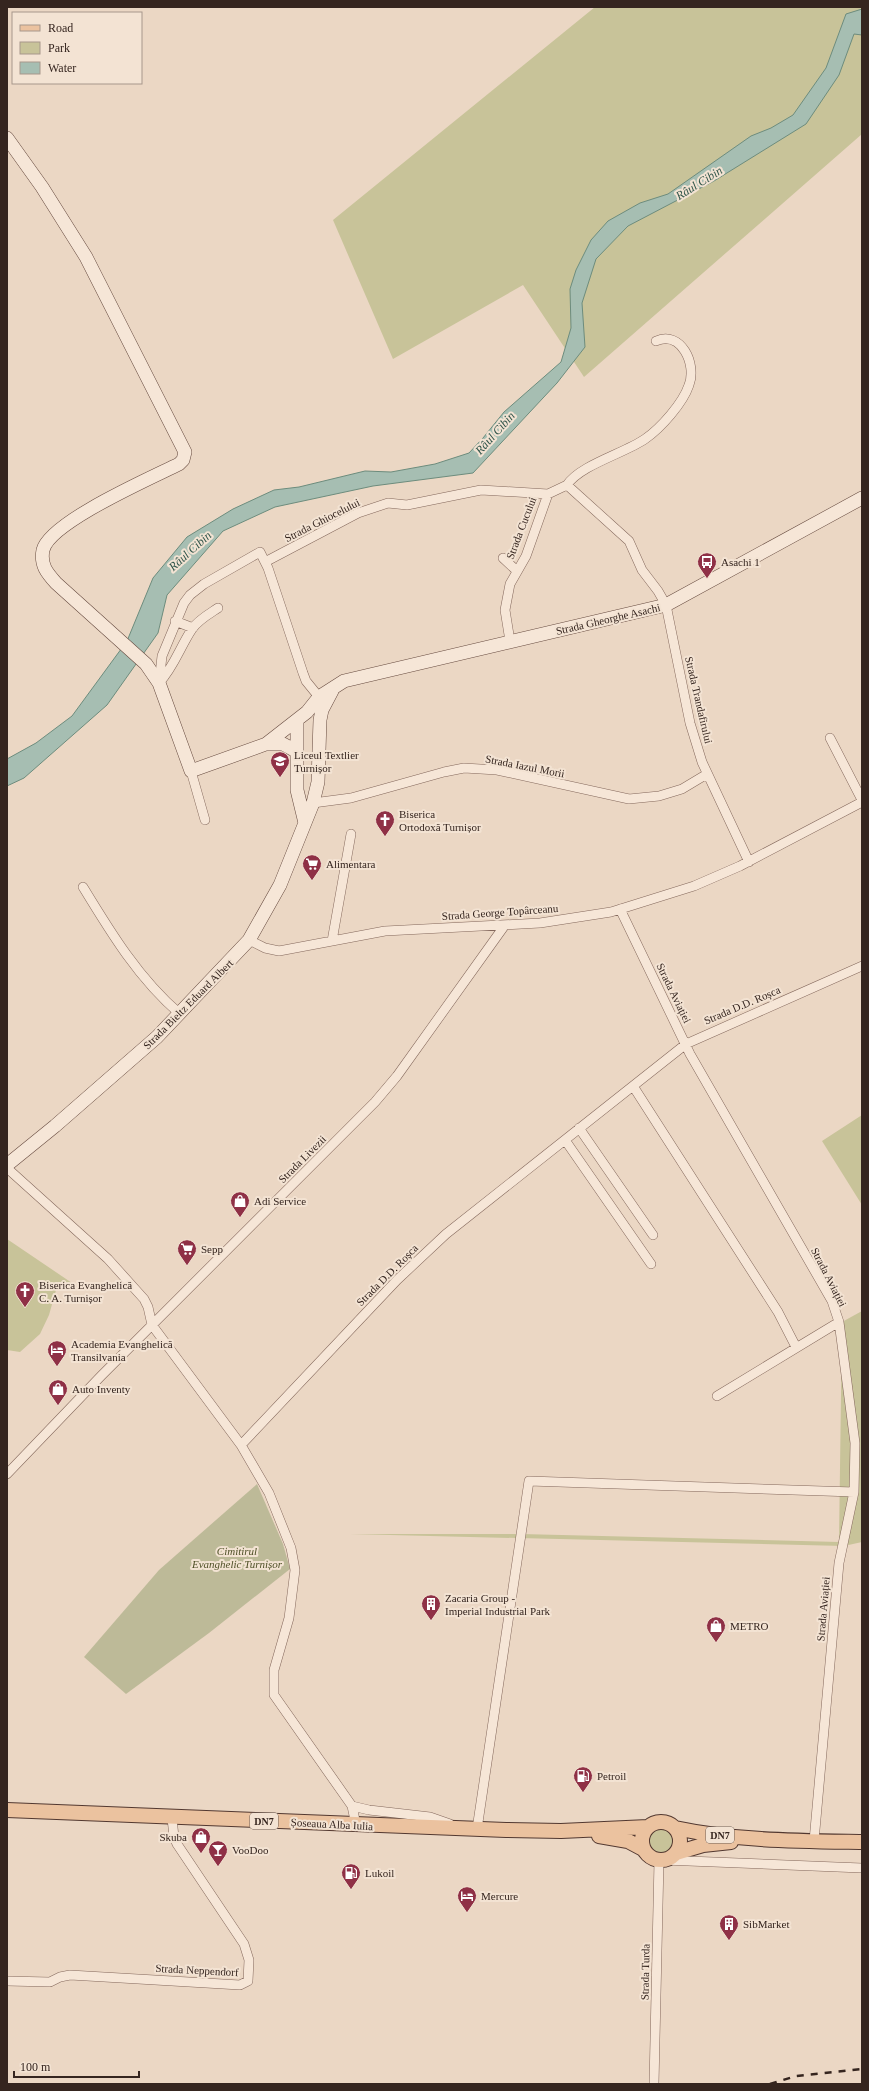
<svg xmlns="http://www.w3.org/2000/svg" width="869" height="2091" font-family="'Times New Roman',serif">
  <rect width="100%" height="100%" fill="#ebd7c4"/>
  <path fill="#c8c399" d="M595,7h267v127l-278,243 -61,-92 -130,74 -60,-139z
    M862,1115v90l-40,-64z
    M7,1239l65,44 -6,5 -8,-5 -9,32 -9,19 -20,18 -13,-2z
    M862,1311v231l-18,4 -494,-12h171l318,8 3,-220z
    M646 1841a15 15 0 1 1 30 0a15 15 0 1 1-30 0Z"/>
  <path fill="#bdba98" d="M257,1484l26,60 7,25 -81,64 -83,61 -42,-37 75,-87z"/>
  <path fill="#a6beb2" stroke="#6d8c7d" d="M862,9v26l-8,-1 -15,41 -33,49 -92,57 -86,45 -32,33 -14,44 3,44 -28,36 -84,90 -100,13 -98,21 -52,24 -56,64 -9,38 -51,72 -83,73 -17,8v-27l29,-16 36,-27 55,-75 26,-63 34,-41 46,-28 41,-19 25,-3 66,-16 26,1 44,-8 34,-11 14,-15 21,-26 57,-50 10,-34 -1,-39 6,-19 15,-30 17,-19 32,-18 28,-9 83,-58 20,-8 22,-13 33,-47 20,-54z"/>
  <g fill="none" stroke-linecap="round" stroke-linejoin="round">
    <defs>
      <path id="street" d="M567,485c13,-20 58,-32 78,-46 16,-11 38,-36 44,-54 8,-21 -8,-55 -33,-44
        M503,558l14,13
        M265,562l93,-49 30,-10 19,2 74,-15 67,4 19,-9 62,56 13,29 16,21 8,14 24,118 12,39 47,100
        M175,621l18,7
        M510,641l-5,-31 5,-26 16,-28 22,-62
        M159,683l3,-27 22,-53 6,-8 14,-11 56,-32 8,16 35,105 3,8 13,16
        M159,683c15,-16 21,-36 33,-54 6,-9 17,-15 26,-21
        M830,738l32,62
        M191,771l14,49
        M313,803l38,-5 93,-26 20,-4 33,2 132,29 30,-3 23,-7 25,-15
        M83,887c28,46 56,92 97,127
        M620,909l70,145 142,247 7,21 16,121 -1,49 -15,71 -25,278
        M249,940l16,8 14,3 106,-20 155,-8 71,-11 83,-26 46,-20 122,-64
        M332,941l19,-107
        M633,1086l145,226 18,35
        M579,1128l74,107
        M565,1140l86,124
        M7,1168l101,91 36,40 4,8 4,18 89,120 28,48 22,55 4,22 -6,48 -15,52v25l78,111 4,19
        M717,1396l122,-74
        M241,1445l156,-165 49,-46 240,-190 176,-78
        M7,1474l94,-98 274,-274 22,-26 108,-151
        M352,1806l17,4 61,7 20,7
        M477,1829l52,-348 325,11
        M663,1860l199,8
        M7,1981l43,1 10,-5 10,-2 170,10 8,-4 1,-21 -5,-16 -67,-100 -3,-7 -2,-19
        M654,2084l5,-223"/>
      <path id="secondary" d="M7,138l35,49 44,70 99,195 -2,8 -4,4c-28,14 -129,58 -136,86 -3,15 4,23 13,33l90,81 13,19 32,88 75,-27 41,-32 12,-15 25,-16 322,-76 196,-107
        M297,720v70l8,33
        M266,744h17l13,7
        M7,1165l48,-39 102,-89 92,-97 31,-55 33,-82 5,-21 2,-62 2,-10 10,-19"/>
      <path id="primary" d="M7,1810l499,20 55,1 87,-4
        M642 1841a19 19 0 1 1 38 0a19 19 0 1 1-38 0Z
        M675,1828c61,13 125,13 187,14
        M599,1836l29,5 15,8
        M676,1853l27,-8 28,-3"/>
    </defs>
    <use href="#street" stroke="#84685c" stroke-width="10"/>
    <use href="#secondary" stroke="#664a3f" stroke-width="14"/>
    <use href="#primary" stroke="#523830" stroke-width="16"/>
    <use href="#street" stroke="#f6e6d7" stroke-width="9"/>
    <use href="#secondary" stroke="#f6e6d7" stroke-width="13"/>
    <use href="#primary" stroke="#ebc29f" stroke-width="14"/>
    <path stroke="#35251f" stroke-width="2.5" stroke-dasharray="7 7" stroke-linecap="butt" d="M770,2084l26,-8 66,-7"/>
  </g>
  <defs>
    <symbol id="bus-pin" viewBox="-11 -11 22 30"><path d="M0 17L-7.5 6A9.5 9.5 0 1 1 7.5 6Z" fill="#8f3046" stroke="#f3e3d3"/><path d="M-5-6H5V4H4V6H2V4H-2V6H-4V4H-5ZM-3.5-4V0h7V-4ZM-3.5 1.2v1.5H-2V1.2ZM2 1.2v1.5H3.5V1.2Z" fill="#fff"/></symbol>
    <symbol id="school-pin" viewBox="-11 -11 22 30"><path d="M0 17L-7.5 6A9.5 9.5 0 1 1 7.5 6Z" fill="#8f3046" stroke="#f3e3d3"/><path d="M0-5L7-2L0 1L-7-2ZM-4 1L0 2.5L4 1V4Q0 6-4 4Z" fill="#fff"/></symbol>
    <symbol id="church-pin" viewBox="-11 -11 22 30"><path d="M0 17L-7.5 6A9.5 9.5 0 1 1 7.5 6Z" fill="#8f3046" stroke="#f3e3d3"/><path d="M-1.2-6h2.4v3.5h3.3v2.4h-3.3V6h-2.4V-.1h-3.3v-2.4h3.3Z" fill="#fff"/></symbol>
    <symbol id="supermarket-pin" viewBox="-11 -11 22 30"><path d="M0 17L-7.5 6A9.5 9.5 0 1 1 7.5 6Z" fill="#8f3046" stroke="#f3e3d3"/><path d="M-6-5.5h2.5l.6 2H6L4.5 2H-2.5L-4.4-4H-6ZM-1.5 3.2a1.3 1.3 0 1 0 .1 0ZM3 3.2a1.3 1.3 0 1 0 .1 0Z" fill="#fff"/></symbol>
    <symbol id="shop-pin" viewBox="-11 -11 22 30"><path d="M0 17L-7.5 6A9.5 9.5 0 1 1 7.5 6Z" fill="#8f3046" stroke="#f3e3d3"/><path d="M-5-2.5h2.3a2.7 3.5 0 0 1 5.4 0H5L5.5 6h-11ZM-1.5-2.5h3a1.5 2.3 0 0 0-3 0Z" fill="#fff"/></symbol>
    <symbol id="hotel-pin" viewBox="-11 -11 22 30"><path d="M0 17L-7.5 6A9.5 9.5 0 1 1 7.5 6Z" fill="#8f3046" stroke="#f3e3d3"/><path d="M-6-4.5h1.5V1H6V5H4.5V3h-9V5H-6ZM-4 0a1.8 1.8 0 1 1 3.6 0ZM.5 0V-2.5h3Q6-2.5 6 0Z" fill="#fff"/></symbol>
    <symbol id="building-pin" viewBox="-11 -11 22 30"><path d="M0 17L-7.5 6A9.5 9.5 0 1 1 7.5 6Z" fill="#8f3046" stroke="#f3e3d3"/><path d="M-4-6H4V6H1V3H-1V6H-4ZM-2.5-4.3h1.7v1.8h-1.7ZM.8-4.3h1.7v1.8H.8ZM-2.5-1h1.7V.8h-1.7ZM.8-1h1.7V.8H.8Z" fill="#fff"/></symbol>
    <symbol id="fuel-pin" viewBox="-11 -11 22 30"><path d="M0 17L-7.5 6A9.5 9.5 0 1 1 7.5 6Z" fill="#8f3046" stroke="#f3e3d3"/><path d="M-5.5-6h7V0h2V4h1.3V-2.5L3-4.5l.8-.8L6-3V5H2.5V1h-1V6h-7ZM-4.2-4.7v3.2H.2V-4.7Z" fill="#fff"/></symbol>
    <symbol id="bar-pin" viewBox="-11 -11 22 30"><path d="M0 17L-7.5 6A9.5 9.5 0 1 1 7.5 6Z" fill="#8f3046" stroke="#f3e3d3"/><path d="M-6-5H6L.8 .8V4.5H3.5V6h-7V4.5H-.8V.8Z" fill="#fff"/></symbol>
  </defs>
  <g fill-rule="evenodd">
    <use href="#bus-pin" x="696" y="551" width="22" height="30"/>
    <use href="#school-pin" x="269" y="750" width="22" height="30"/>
    <use href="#church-pin" x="374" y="809" width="22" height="30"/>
    <use href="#supermarket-pin" x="301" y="853" width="22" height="30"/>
    <use href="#shop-pin" x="229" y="1190" width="22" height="30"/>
    <use href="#supermarket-pin" x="176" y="1238" width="22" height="30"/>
    <use href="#church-pin" x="14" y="1280" width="22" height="30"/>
    <use href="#hotel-pin" x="46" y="1339" width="22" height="30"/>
    <use href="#shop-pin" x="47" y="1378" width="22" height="30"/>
    <use href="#building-pin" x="420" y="1593" width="22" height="30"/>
    <use href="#shop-pin" x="705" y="1615" width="22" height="30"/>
    <use href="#fuel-pin" x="572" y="1765" width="22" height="30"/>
    <use href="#shop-pin" x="190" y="1826" width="22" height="30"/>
    <use href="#bar-pin" x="207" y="1839" width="22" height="30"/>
    <use href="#fuel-pin" x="340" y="1862" width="22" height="30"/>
    <use href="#hotel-pin" x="456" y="1885" width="22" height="30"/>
    <use href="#building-pin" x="718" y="1913" width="22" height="30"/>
  </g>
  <g text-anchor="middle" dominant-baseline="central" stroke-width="4" stroke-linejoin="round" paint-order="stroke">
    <g fill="#f3e3d3" stroke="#6e5e55" stroke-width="1">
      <rect x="250" y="1813" width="28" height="16" rx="3"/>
      <rect x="706" y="1827" width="28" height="16" rx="3"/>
    </g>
    <g font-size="10" font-weight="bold" fill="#35251f">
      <text x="264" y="1821">DN7</text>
      <text x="720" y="1835">DN7</text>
    </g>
    <g font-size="11" fill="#35251f" stroke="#f3e3d3">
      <text transform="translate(322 520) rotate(-27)">Strada Ghiocelului</text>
      <text transform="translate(521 528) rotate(-69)">Strada Cucului</text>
      <text transform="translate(608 619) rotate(-13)">Strada Gheorghe Asachi</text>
      <text transform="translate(699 700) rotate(77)">Strada Trandafirului</text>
      <text transform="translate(525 766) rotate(11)">Strada Iazul Morii</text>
      <text transform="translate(500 912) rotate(-4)">Strada George Topârceanu</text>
      <text transform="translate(674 993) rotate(64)">Strada Aviației</text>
      <text transform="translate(188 1004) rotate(-45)">Strada Bieltz Eduard Albert</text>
      <text transform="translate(742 1005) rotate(-23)">Strada D.D. Roșca</text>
      <text transform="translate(302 1159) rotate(-45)">Strada Livezii</text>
      <text transform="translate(387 1275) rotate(-45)">Strada D.D. Roșca</text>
      <text transform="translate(829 1277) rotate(63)">Strada Aviației</text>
      <text transform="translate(823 1609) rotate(-85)">Strada Aviației</text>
      <text transform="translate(332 1824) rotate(3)">Șoseaua Alba Iulia</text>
      <text transform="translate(197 1970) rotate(3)">Strada Neppendorf</text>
      <text transform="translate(645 1972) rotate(-89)">Strada Turda</text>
    </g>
    <g font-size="11" fill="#35251f" stroke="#f3e3d3" text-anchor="start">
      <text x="721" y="562">Asachi 1</text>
      <text x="294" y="755">Liceul Textlier<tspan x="294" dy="13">Turnișor</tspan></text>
      <text x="399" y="814">Biserica<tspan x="399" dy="13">Ortodoxă Turnișor</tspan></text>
      <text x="326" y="864">Alimentara</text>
      <text x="254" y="1201">Adi Service</text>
      <text x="201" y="1249">Sepp</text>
      <text x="39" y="1285">Biserica Evanghelică<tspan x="39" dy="13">C. A. Turnișor</tspan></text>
      <text x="71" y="1344">Academia Evanghelică<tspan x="71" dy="13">Transilvania</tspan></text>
      <text x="72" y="1389">Auto Inventy</text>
      <text x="445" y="1598">Zacaria Group -<tspan x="445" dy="13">Imperial Industrial Park</tspan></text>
      <text x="730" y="1626">METRO</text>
      <text x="597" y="1776">Petroil</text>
      <text x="187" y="1837" text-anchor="end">Skuba</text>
      <text x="232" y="1850">VooDoo</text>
      <text x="365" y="1873">Lukoil</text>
      <text x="481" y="1896">Mercure</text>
      <text x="743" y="1924">SibMarket</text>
    </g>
    <g font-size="11" font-style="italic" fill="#4f5027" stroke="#f3e3d3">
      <text x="237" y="1551">Cimitirul<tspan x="237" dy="13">Evanghelic Turnișor</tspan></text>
    </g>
    <g font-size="12" font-style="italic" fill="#2f5449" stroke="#f3e3d3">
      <text transform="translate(699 183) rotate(-32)">Râul Cibin</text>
      <text transform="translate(495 433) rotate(-48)">Râul Cibin</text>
      <text transform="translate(190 551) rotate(-42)">Râul Cibin</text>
    </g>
  </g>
  <rect width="869" height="2091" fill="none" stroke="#35251f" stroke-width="16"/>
  <rect x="12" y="12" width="130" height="72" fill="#f3e3d3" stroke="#a7978b"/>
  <rect x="20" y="25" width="20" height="6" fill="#ebc29f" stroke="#a7978b"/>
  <text x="48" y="32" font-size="12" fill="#35251f">Road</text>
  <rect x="20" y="42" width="20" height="12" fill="#c8c399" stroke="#a7978b"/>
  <text x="48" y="52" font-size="12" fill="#35251f">Park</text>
  <rect x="20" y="62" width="20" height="12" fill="#a6beb2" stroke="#a7978b"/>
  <text x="48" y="72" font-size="12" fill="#35251f">Water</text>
  <path d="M14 2071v6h125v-6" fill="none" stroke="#35251f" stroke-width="2"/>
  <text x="20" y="2071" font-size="12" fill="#35251f" stroke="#f3e3d3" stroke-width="3" paint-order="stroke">100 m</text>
</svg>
